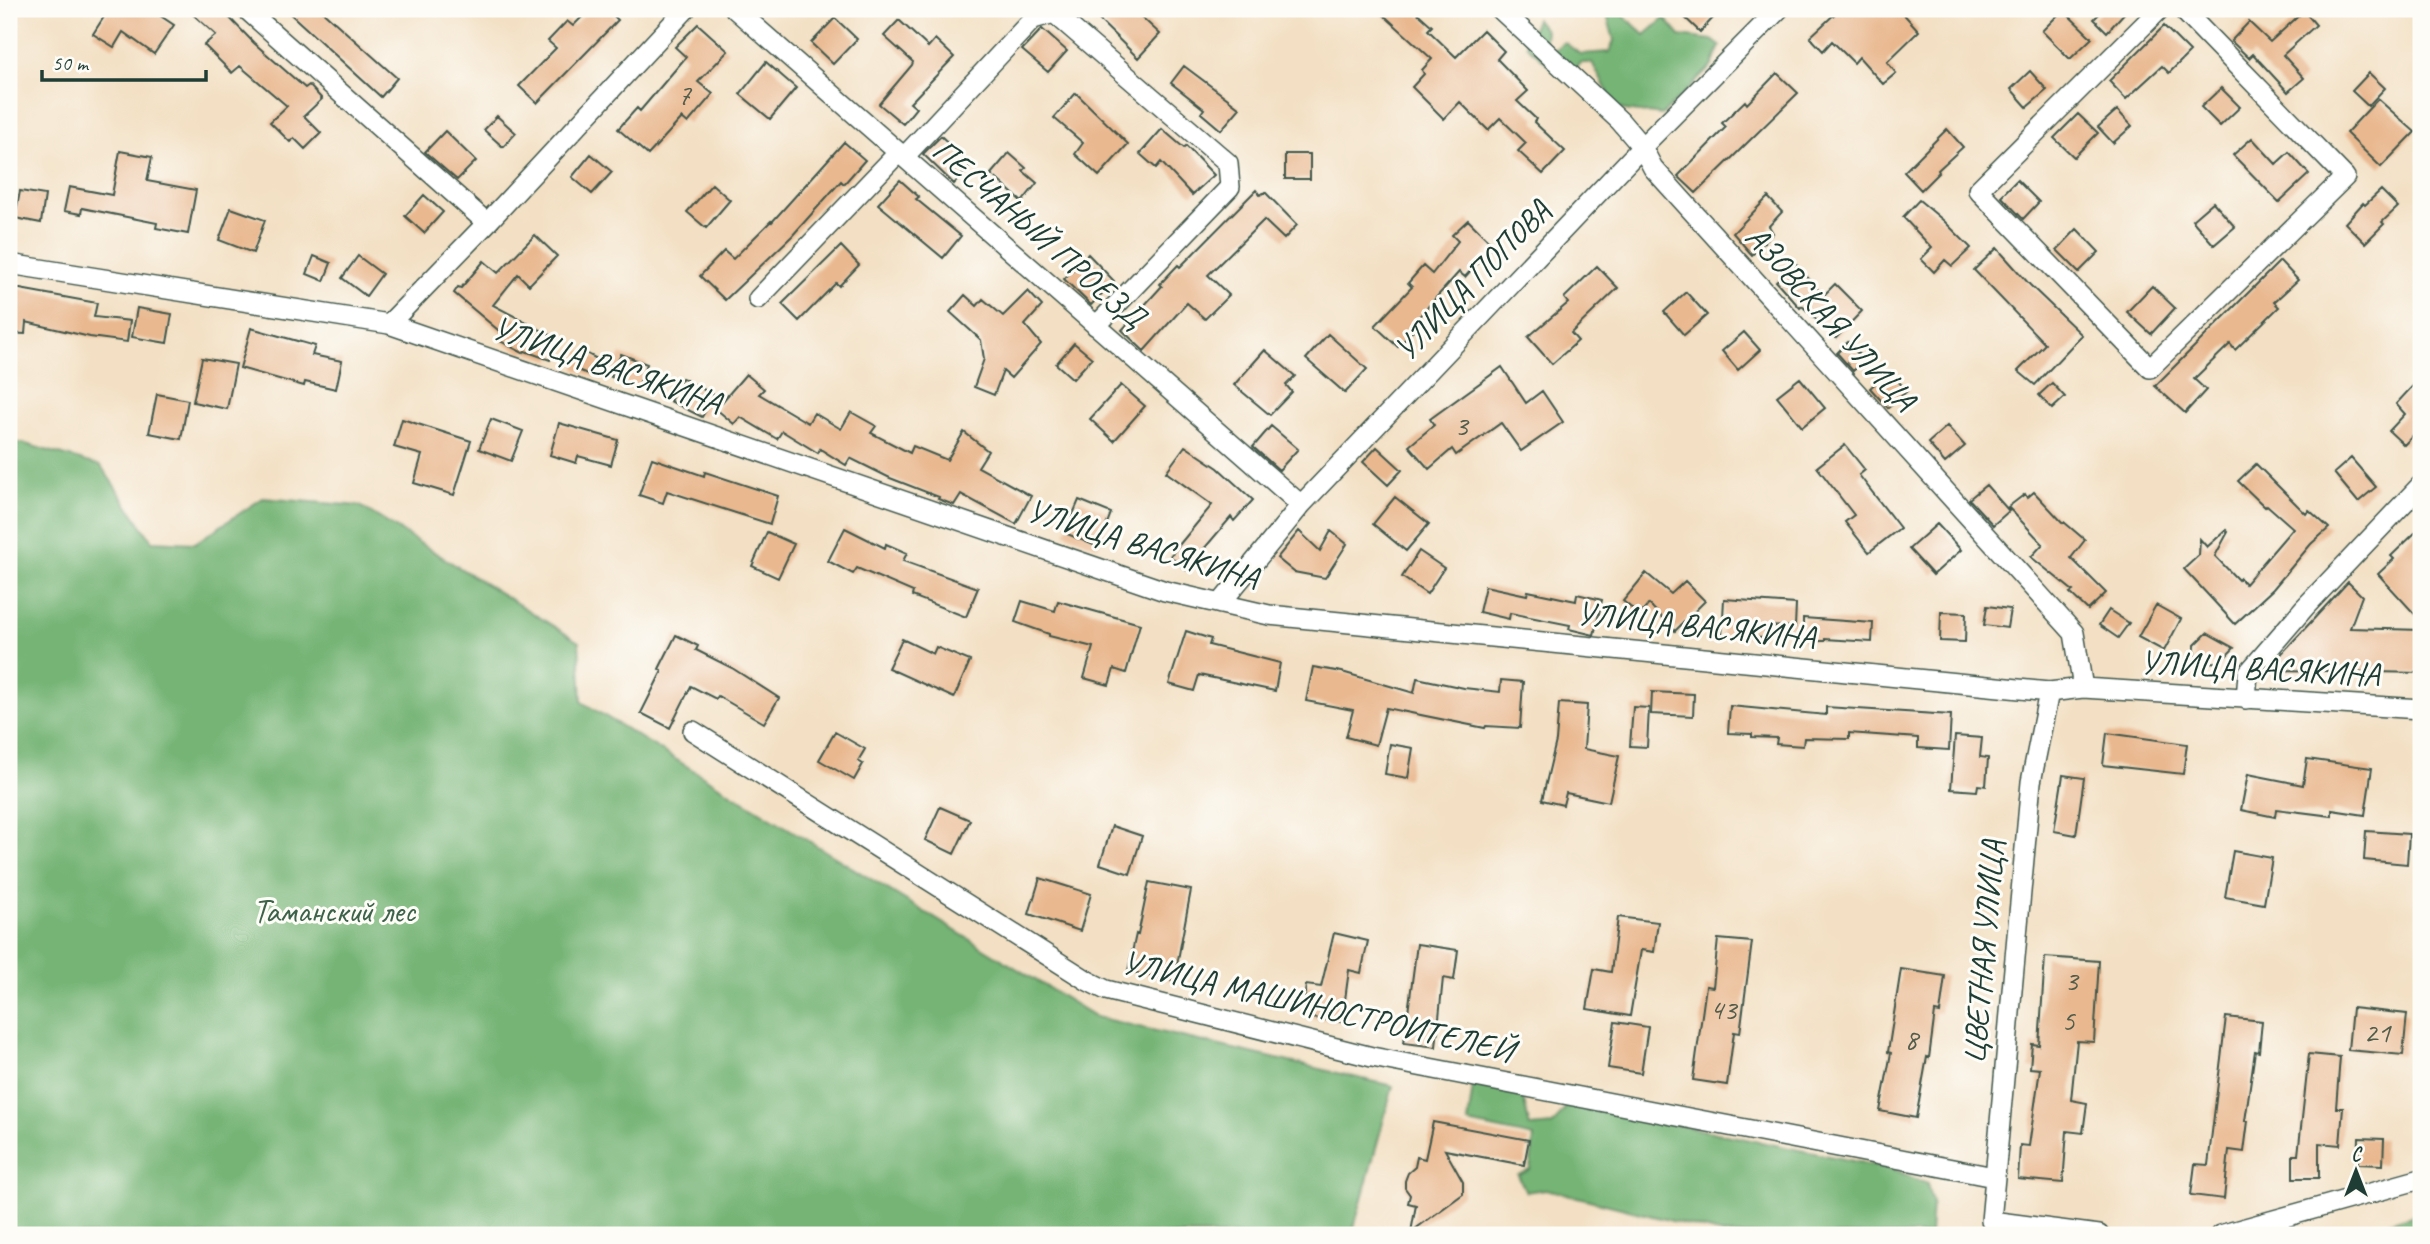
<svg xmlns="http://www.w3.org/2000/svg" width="2430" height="1244" font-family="Caveat,sans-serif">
  <rect width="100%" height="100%" fill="#fdfcf7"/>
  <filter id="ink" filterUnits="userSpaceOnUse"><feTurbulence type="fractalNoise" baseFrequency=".0143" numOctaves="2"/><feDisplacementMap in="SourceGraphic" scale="14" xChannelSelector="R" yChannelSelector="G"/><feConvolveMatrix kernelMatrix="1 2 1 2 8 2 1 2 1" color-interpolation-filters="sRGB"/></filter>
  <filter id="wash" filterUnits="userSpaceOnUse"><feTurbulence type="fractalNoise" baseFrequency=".00686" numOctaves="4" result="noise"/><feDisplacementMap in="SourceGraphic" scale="28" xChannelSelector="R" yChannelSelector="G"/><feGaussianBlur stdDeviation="1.57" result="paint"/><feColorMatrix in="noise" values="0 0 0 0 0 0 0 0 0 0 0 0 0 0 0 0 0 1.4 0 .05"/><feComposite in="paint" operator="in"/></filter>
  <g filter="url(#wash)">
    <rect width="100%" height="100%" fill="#f3e0c4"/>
    <path fill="#74b475" stroke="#4a7854" stroke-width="2" d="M1596,9h21l28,26 20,-17 15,18 32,4 8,6 -8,20 -50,49 -45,-6 -25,-46h-11l-15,16 -40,-34 10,-26 10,12 -3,18 5,6 16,-13 16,12 30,-2 4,-12 -7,-25z
      M9,443h13l79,23 51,75 43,2 68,-45 97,8 219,136 3,60 514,315 297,69 -41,149h-1343z
      M1473,1085l49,8 8,34 23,-2 16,-22 324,66 34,15 5,18 -2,33h-203l-181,-46 -20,3 -8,-17 12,-5 4,-33 -66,-14z
      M2421,1212v23h-71z"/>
    <g id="blocks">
      <path fill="#e9b88f" d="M109,9h41l24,16 -20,29 -31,-22 -9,15 -21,-13z
        M187,9h34l33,34 51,45 4,-3 13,14 -18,17 17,17 -16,16 -11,-11 -4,4 -20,-20 17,-16 -47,-40 -8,7 -28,-28 12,-10z
        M285,9h35l77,69 -16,19z
        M590,9h17l11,11 -81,83 -18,-17 37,-38 -8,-7 19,-20 6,5z
        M1088,9h45l27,25 -22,24z
        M1377,9h36l19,17 -4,4 28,27 27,-27 21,21 -7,8 31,32 -11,10 19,18 -2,3 31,29 -22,23 -25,-23 8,-8 -26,-25 -12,12 -28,-28 -16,17 -32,-32 12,-13 -2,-4 10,-11z
        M1676,9h29l9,8 -14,15z
        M1840,9h59l20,22 -32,31 9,11 -13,11 -24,-27 -5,6 -22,-22 -9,10 -13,-14z
        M2104,9h24l-21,23 -13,-13z
        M2063,10l29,28 -22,21 -28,-28z
        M2304,11l12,14 -33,30 21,23 -16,14 -35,-38 -4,4 -18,-17 18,-19 21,20z
        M835,18l22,21 -24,25 -22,-21z
        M899,20l29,27 7,-8 19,18 -44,46 6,5 -13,16 -24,-20 33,-39 1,-3 -29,-26z
        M698,24l30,27 -30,31 15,12 -25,29 -6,-5 -34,37 -30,-26 19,-21 3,3 46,-54 -11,-10z
        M2164,26l26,26 -21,21 -7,-7 -36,33 -17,-18z
        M1042,29l25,22 -19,21 -26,-22z
        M766,62l30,26 -26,31 -30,-25z
        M1184,66l56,42 -19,22 -20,-17 3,-4 -33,-26z
        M2030,71l17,19 -20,17 -16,-18z
        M1777,73l21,20 -102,100 -18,-17 48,-49 -4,-4 23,-22 2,3z
        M2369,73l16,15 -17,18 -16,-15z
        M2221,88l19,19 -20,19 -19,-19z
        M1076,93l52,51 -29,32 -24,-22 8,-11 -29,-25z
        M2378,99l37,33 -34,35 -35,-34z
        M2117,110l15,16 -19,17 -15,-16z
        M2078,114l20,19 -24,24 -20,-19z
        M497,116l19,17 -13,14 -19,-17z
        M1162,129l22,19 2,-2 28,29 -22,20 -31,-33 -5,6 -16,-14z
        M1947,129l16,18 -25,23 1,2 -18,18 -17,-18z
        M445,131l31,30 -19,19 -32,-28z
        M941,136l30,29 -17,19 -31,-30z
        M2252,138l24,26 13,-12 20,22 -30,28 -46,-47z
        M844,142l21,18 -21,24 -3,-3 -49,55 -67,64 -25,-24 24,-25 9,8 38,-38 1,1z
        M120,151l32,6 -5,24 49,9 -8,44 -32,-6 1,-5 -75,-15 -1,6 -17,-3 5,-24 43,8z
        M1009,153l17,15 -3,3 14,12 -15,19 -31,-28z
        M591,154l21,18 -20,22 -20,-17z
        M1285,154h25v25h-25z
        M900,180l19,17 -3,2 45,37 -18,22 -65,-54z
        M2017,180l22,22 -16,17 -22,-23z
        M712,184l18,16 -24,28 -19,-16z
        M1256,190l4,5 5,-3 32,33 -13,14 -20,-19 -56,55 21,20 -24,24 -18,-16 -43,48 -22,-21 40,-44 -2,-2 18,-19 2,2z
        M2381,190l17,17 -16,15 2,2 -19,19 -20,-20 18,-20 2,2z
        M20,191l25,4 -4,28 -26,-5z
        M424,195l19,17 -19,21 -19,-17z
        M1768,197l14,15 -13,14 4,7 -21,22 -19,-22z
        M1919,200l25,21 27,27 -19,18 -7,-6 -11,12 -13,-13 11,-11 -29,-31z
        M2213,202l22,25 -21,18 -22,-25z
        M231,208l34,12 -12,33 -34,-13z
        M1468,220l25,25 -28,32 -6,-5 -44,49 4,3 -21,23 -23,-21 37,-39 -4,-4 15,-17 9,8 26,-33 -6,-6z
        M2077,229l22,23 -20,20 -22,-22z
        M535,235l22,21 -28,29 -11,-11 -25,31 65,34 -8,21 -25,-9 -2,2 -23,-12 4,-6 -50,-42 4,-6 3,1 23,-27 14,12z
        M841,246l18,19 -20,21 -3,-3 -37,38 -17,-17z
        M1997,248l33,37 52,50 -47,50 -17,-14 27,-27 -71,-74z
        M1088,254l26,27 -23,24 -27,-26z
        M314,256l17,7 -7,18 -17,-7z
        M358,256l24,18 -16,22 -24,-18z
        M2280,261l18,19 -24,22 5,5 -44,43 -5,-6 -36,35 12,11 -21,23 -30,-27z
        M1796,264l27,32 12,-12 27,27 -26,27 -34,-32 -2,2 -24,-27z
        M1597,266l21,22 -47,45 7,8 -26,23 -24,-27 40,-34 -4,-5z
        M2152,286l23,22 -24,26 -24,-22z
        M9,287l88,16 -3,14 36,4 -3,21 -37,-5 -64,-15 -1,12 -16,-1z
        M1028,291l14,15 -17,19 16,19 -30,34 -8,-7 -9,24 -20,-8 10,-28 -3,-19 -31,-28 15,-17 12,11 6,-7 20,17z
        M1686,292l21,23 -23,20 -20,-23z
        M137,308l35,6 -5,29 -35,-6z
        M251,328l64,18 -3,9 30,6 -6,28 -31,-7 -1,4 -64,-18z
        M1744,332l16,18 -22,20 -16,-19z
        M1328,334l39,35 -22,24 -39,-34z
        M1848,342l16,19 -11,10 -16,-18z
        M1074,343l18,15 -19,21 -17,-15z
        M580,350l21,11 -6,16 -20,-8z
        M1265,350l30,26 -9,9 6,7 -22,23 -36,-30z
        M621,354l26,10 -9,23 -27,-10z
        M202,358l34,6 -9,45 -34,-7z
        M1502,367l24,36 16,-12 21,31 -42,29 -20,-28 -45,32 -4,-6 -23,20 -20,-23 25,-21 -4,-6z
        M1889,371l18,20 -19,17 -18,-20z
        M746,374l18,15 -5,5 49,29 6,-10 27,16 10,-17 25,14 -5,7 39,20 3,-7 34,14 17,-28 24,19 -10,16 53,29 -15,28 -55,-30 -7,11 -16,-6 1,-2 -49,-19 -40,-20 -4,7 -26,-16 -2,4 -36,-22 -5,8 -37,-22 -6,7 -18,-15z
        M2421,377v53l-1,-2 -16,17 -15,-14 16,-17 -9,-10z
        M682,378l32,17 -12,22 -32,-16z
        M1800,378l25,30 -23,19 -25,-31z
        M2052,383l13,14 -13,12 -13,-14z
        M1121,385l24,21 -31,35 -24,-22z
        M157,394l31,6 -7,39 -32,-6z
        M402,419l69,22 -17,54 -40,-12 8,-28 -28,-8z
        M491,419l32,12 -12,30 -32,-12z
        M559,423l59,17 -7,25 -33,-9 -2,7 -26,-8z
        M1271,426l27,23 -19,21 -26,-23z
        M1947,426l18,20 -20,17 -17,-20z
        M1845,445l20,25 -6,5 41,53 -31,24 -24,-30 9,-7 -37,-48z
        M1185,446l33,22 35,32 -19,21 -3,-4 -45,53 -16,-14 42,-51 -46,-33z
        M1377,447l25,23 -14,15 -25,-23z
        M652,458l52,18 1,-4 73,24 -8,28 -103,-33 -4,12 -24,-8z
        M2351,458l25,29 -18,15 -24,-29z
        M2256,464l50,50 3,-4 20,18 -18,16 -38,45 -38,35 -51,-55 15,-14 1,-16 7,8 19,-17 2,2 -13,24 23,24 2,-2 5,6 48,-56 -26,-23 -2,2 -27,-26z
        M1986,485l23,26 -16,14 -24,-26z
        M2034,492l29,31 1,-1 21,18 -14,18 35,35 -18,17 -18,-17 3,-2 -42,-34 12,-13 -35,-37 17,-13 2,4z
        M1395,497l34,27 -23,27 -33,-27z
        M1079,500l32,13 -13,34 -33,-14z
        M1937,524l24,26 -28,25 -24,-26z
        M2421,527v94l-43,-47 16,-15 -3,-3z
        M845,528l40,20 1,-4 21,9 -4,8 75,27 -12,29 -54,-21 1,-4 -56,-24 -4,6 -25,-13z
        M1299,531l21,20 11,-20 16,13 -22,34 -31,-6 -17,-14z
        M767,532l27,12 -16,34 -26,-12z
        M1419,551l25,17 -17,26 -25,-17z
        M1646,573l25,21 14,-13 20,20 -30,30 -26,-27 -9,11 -17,-14z
        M2348,582l14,14 -12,32 71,2v43l-144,-3 -5,-6z
        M1485,586l42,9 1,-4 48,10 1,-7 25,6 -8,35 -25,-6 1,-4 -60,-12 -1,6 -30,-7z
        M1724,599l72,5 -1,23 -30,-1v12l-43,-2z
        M1022,601l33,10 3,-10 82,23 -14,49 -12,-4 -5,16 -25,-7 9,-31 -44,-11v-2l-34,-12z
        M2156,605l25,14 -17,32 -26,-14z
        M1987,606l23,3 -3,19 -23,-3z
        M2109,610l20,13 -11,15 -19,-13z
        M1941,612l25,1 -1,29 -25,-1z
        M1803,618l70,5 -1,19 -47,-3v2h-22z
        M1186,631l25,8 -2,6 71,18 -5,28 -76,-16 -5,16 -25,-7z
        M2207,633l27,15 -14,14 -26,1 1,-18z
        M676,635l22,11 -2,4 36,18 47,30 -15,25 -46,-27 -2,3 -25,-13 -21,42 -29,-15 21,-42 -3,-2z
        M902,639l31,15 3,-7 34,14 -16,37 -66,-30z
        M1313,667l29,5 72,21 3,-15 47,10 36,4 1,-12 22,2 -3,46 -34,-2 -1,2 -99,-20 -10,37 -30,-8 7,-27 -47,-9z
        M1652,692l42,2 -1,22 -42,-2z
        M1559,703l28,2 -3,44 35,7 -10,46 -43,-9 -3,12 -21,-5 14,-59z
        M1730,706l96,9v-8l125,8 -2,35 -31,-2v-10l-69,-5v6l-45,-1 -1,8 -27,-2 1,-6 -25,-1v-3l-24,-1z
        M1633,707l16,1 -2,39 -17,-1z
        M835,732l30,17 -7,12 5,3 -9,16 -35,-20z
        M2107,733l80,11 -4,30 -80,-9z
        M1955,736l27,2 -2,19 8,1 -2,28 -8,-1 -1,6 -26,-2z
        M1390,744l23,4 -5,30 -23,-4z
        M2307,759l65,9 -7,47 -33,-5v6l-56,-7 -1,8 -34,-7 7,-36 55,11z
        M2063,775l21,3 -8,57 -22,-4z
        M940,807l30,13 -16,34 -29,-14z
        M1112,826l30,10 -12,38 -30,-10z
        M2366,831l43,3 -2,30 -43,-4z
        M2233,851l39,7 -8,46 -39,-7z
        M1040,878l51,16 -11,37 -51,-17z
        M1149,882l42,8 -17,91 -46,-10 8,-37 2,1z
        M1618,917l40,5 -4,30 -13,-2 -11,66 -43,-7 7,-40 17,3z
        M1334,933l34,8 -7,32 -12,-3 -7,52 -40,-5 4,-32 15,2z
        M1718,939l34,3 -12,91 -6,-1 -7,53 -34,-5 13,-94 7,1z
        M1417,944l41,6 -4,30 -11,-2 -7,69 -32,-4z
        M2045,957l54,4 -5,81 -17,-1 -6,59 16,3 -4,30 -16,-2 -4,52 -45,-4 2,-34 9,1 11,-77 -10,-1 2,-24 7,1z
        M1901,969l44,7 -5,37 -5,-1 -6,46 -2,-1 -11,61 -36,-7 11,-58 -3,-1z
        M2352,1008l55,6 -4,41 -55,-5z
        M2226,1017l36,4 -3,31 -4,-1 -10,70h3l-4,31 -15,-2 -5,49 -33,-4 4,-31 13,1z
        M1615,1022l33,5 -7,46 -33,-5z
        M2309,1054l31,3 -4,51h7l-3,37 -21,-2v35h-26v-23h5z
        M1433,1122l96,18 -5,25 -79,-15 18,32v12l-52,38 5,-27 -8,-2 2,-8 -5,-7v-7l3,-8 7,-6 2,-10 8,2z
        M2359,1138l25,1 -1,26 -25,-1z"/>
    </g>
  </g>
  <g filter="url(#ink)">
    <use href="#blocks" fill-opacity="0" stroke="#3f554a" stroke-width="2"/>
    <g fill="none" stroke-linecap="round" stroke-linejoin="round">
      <defs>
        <path id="minor" d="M246,9l241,214
          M735,9l566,496
          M1500,9l120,112 22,26 11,21 421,465 9,55
          M2160,9l-182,181 172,178 195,-191 -163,-168
          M904,157l129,-138 21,-6 174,150 2,24 -134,139
          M9,264l380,60 776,267 104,24 780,77 34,-4 338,21
          M758,299l141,-147
          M389,324l98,-101 199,-214
          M1220,604l81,-99 341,-358 137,-138
          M2049,692l-18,90 -40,439 108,14
          M2246,699l2,-26 57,-66 116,-122
          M693,731l395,250 18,9 266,67 622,120
          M2220,1235l201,-56"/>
      </defs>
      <use href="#minor" stroke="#3f554a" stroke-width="22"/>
      <use href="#minor" stroke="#fff" stroke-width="19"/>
    </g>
  </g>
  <g text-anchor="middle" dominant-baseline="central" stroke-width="6" stroke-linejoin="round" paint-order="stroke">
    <g font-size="30" fill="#525c4b">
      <text x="684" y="94">7</text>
      <text x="1461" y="425">3</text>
      <text x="2071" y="980">3</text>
      <text x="1723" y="1009">43</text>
      <text x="2068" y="1020">5</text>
      <text x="2377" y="1032">21</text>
      <text x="1911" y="1039">8</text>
    </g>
    <g font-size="33" fill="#1f3d34" stroke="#fdfcf7">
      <text transform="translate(1039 233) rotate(41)">ПЕСЧАНЫЙ ПРОЕЗД</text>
      <text transform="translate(1472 280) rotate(-46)">УЛИЦА ПОПОВА</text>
      <text transform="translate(1831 318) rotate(48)">АЗОВСКАЯ УЛИЦА</text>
      <text transform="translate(607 365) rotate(19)">УЛИЦА ВАСЯКИНА</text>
      <text transform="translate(1143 544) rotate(17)">УЛИЦА ВАСЯКИНА</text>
      <text transform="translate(1696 625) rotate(6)">УЛИЦА ВАСЯКИНА</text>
      <text transform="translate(2260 668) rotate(3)">УЛИЦА ВАСЯКИНА</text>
      <text transform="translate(1983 952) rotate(-85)">ЦВЕТНАЯ УЛИЦА</text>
      <text transform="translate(1318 1006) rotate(13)">УЛИЦА МАШИНОСТРОИТЕЛЕЙ</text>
    </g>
    <g font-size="33" fill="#3c6249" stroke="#fdfcf7">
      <text x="334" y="911">Таманский лес</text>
    </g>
  </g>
  <rect width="2430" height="1244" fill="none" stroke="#fdfcf7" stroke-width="35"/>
  <g transform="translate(2356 1171)" stroke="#fdfcf7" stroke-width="5" paint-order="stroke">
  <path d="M0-5L12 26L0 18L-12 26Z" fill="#1f3d34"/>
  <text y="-10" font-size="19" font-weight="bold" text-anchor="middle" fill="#1f3d34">С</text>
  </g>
  <path d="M42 70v10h164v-10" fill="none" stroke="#1f3d34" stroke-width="3.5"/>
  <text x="52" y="70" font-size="21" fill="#1f3d34" stroke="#fdfcf7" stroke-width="5" paint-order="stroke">50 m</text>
</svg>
